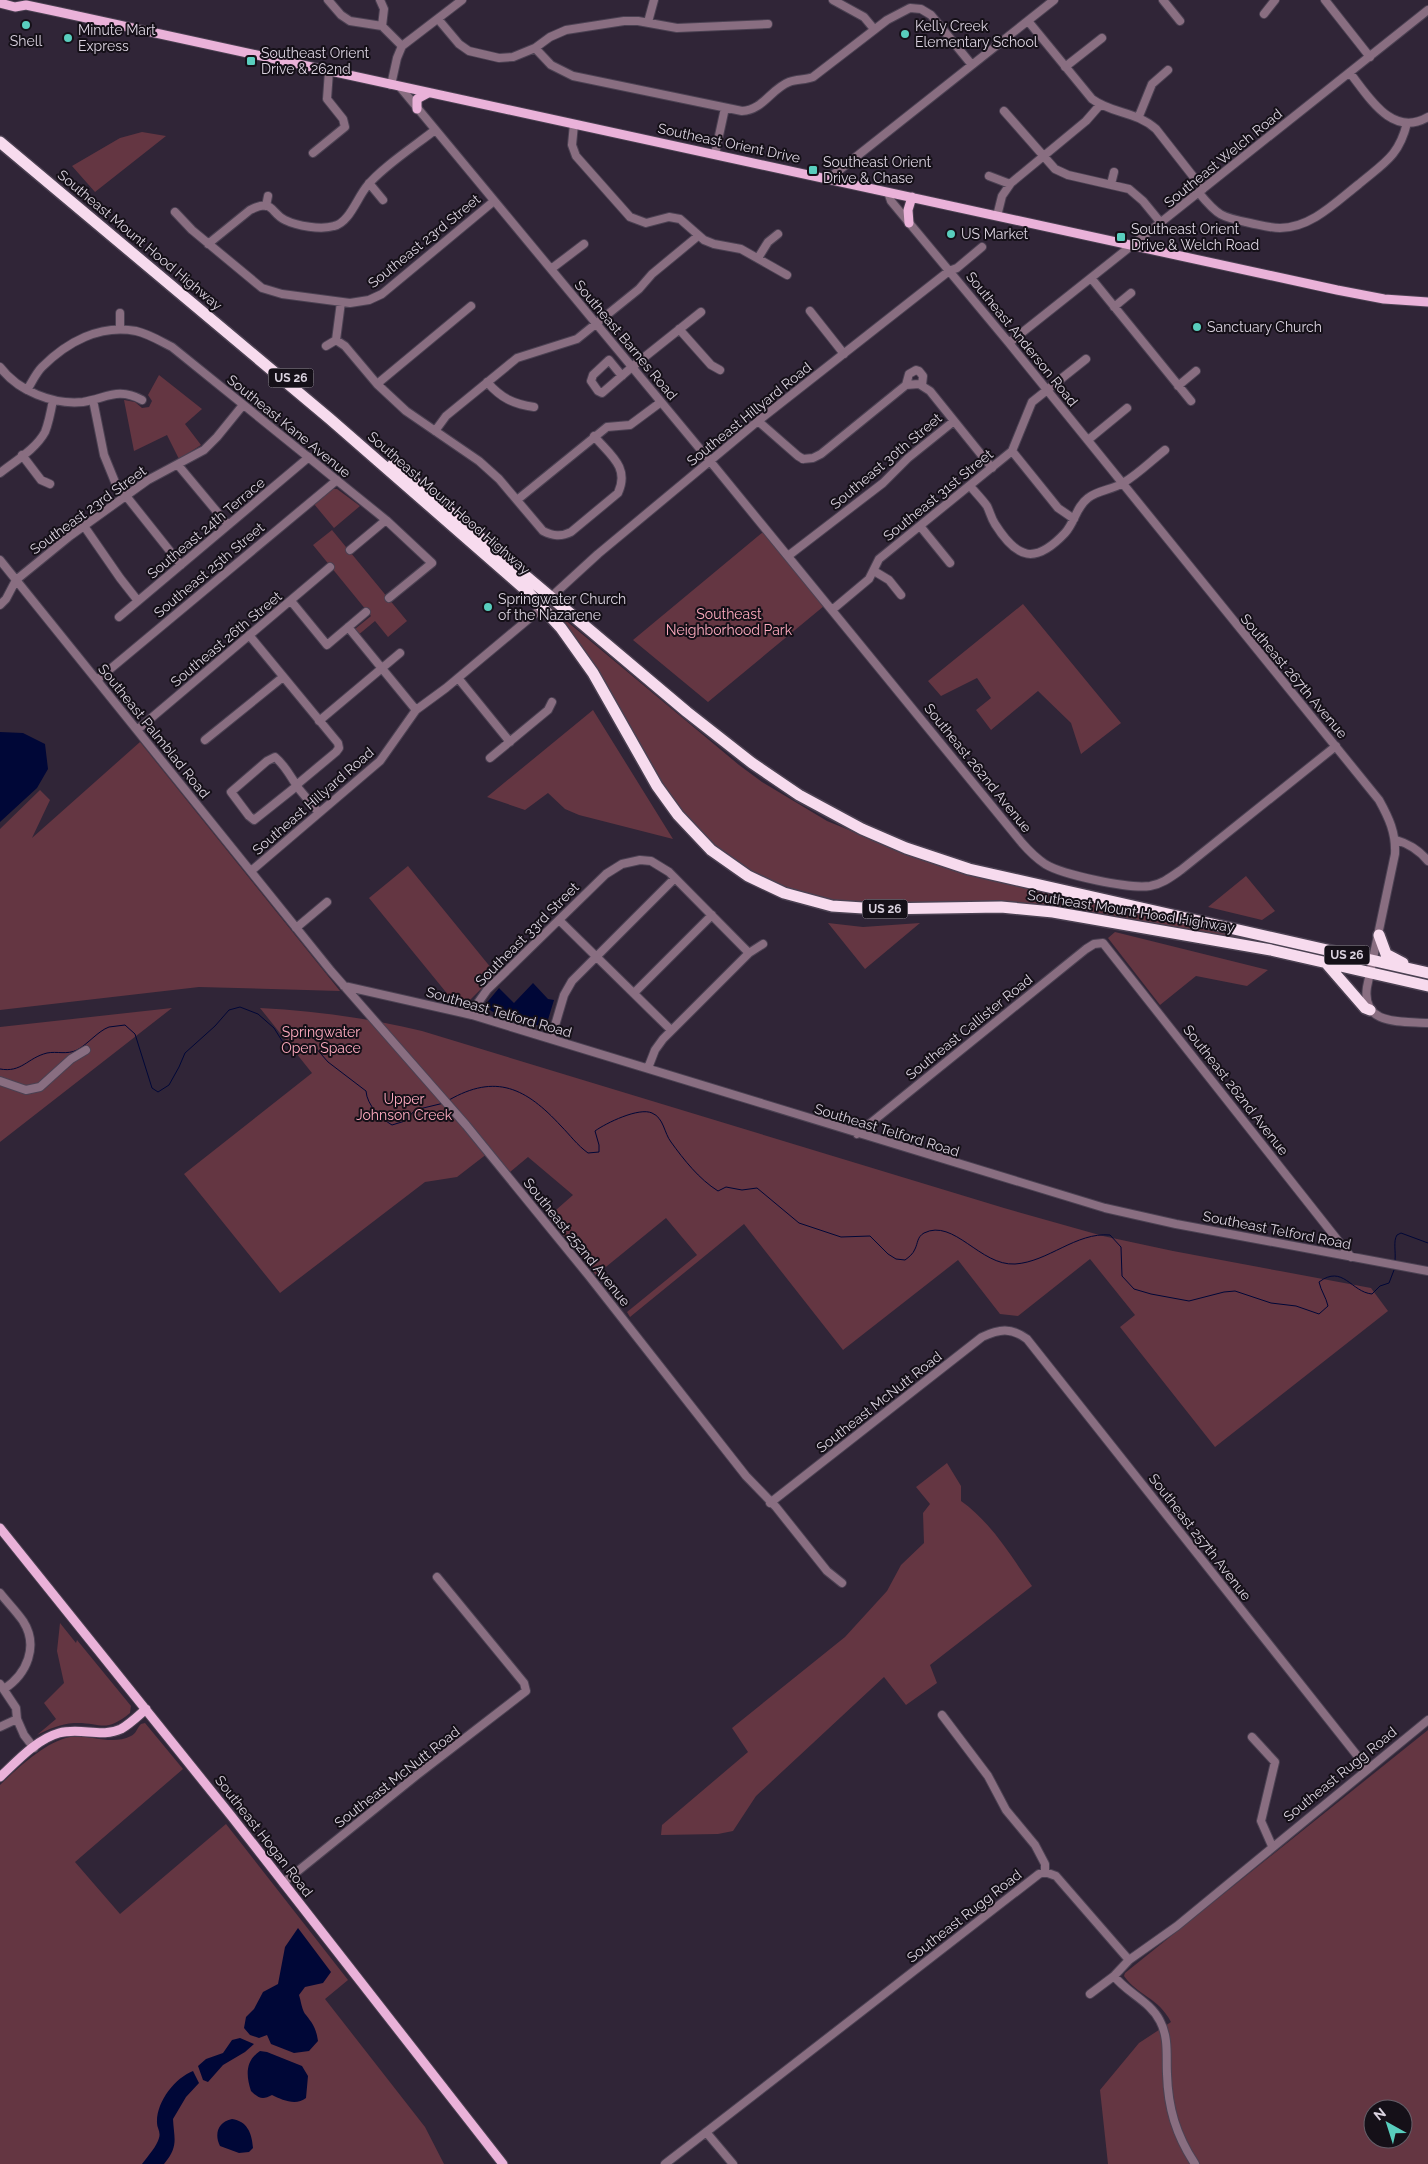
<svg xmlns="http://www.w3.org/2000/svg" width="1428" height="2164" font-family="Raleway,sans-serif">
  <rect width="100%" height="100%" fill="#302537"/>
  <path fill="#643642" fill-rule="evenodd" d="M142,132l24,4 -71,56 -23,-26 48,-28z
    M159,375l43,34 -17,15 16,21 -22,14 -12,-24 -33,16 -10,-51 11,2 7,6 7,-1 3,-6 -4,-6z
    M333,489h4l23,17 -26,22 -20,-24z
    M332,530l75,91 -19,16 -13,-16 -18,15 -2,-7 16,-13 -58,-71z
    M763,532l61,74 -116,96 -75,-62z
    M550,602l15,12 -1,5 175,146 23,17 65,39 83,34 342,83 -1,5c-75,-16 -154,-33 -231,-40 -43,-3 -85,0 -128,1 -96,0 -165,-30 -222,-108l-76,-132 -49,-61z
    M1023,604l98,119 -40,31 -10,-31 -33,-32 -47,39 -15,-20 15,-12 -14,-20 -36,18 -13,-15z
    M593,710l80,129 -94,-24 -14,-6 -17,-16 -23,17 -38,-13z
    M140,742l200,249 -141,-4 -199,23v-181l40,-39 10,10 -18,38z
    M408,866l88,108 -31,31 -11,-3 -85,-104z
    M1246,876l29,35 -13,9 -54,-13z
    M828,923l35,4 57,-4 -55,46z
    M1115,932l153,38 -21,16 -51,-10 -36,29 -52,-67z
    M172,1008l-172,134v-115z
    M260,1008c55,3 108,10 162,23l582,177 99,28 70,15 198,37 17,23 -173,136 -95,-120 15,-12 -45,-56 -72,57 -18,-2 -42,-54 -115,90 -99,-126 -114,93 -3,-5 70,-57 -31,-37 -70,57 -48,-58 25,-22 -45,-38 -18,15 -18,-22 -35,27 -32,5 -145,111 -96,-119 128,-101z
    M947,1463l14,23v15c30,21 50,55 71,85l-102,79 7,18 -31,22 -22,-28 -128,119 -23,35 -15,3 -57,1 1,-10 86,-73 -16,-24 113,-91 42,-46 14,-26 23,-22 -1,-30 7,-9 -14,-17z
    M60,1623l16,20 1,-3 54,66 -1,7c-26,21 -28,9 -56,10 -14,1 -25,6 -37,12l19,-16 -12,-16 20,-20 -7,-32z
    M145,1723l38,46 -108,93 45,52 106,-90 122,156 -23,19 100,128 19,37h-444v-379c18,-17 45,-43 70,-48 20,-3 41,9 61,-1 5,-2 6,-8 10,-12z
    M1428,1730v434h-320l-8,-74 39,-47 32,-21c-13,-25 -33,-26 -47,-46l1,-3zM1373,2109h30v30h-30z"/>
  <path fill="#000737" d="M0,732l23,1 22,11 3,25 -11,19 -37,34z
    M533,983l15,16 6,1 -7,23 -4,4 -50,-15 -9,-6 15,-18 15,15z
    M298,1928l33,44 -8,11 -18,4 -6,8c2,6 3,16 7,20 7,9 10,13 12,26l-9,10 -15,2 -23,-9 -4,-9 -8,3 -9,-3 -6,-7 2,-11 8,-8 9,-17 15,-8 7,-37z
    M240,2038l14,6 -9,8 -22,13 -15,17 -5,-2 -5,-14 8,-7 17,-6 9,-13z
    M260,2051l7,1 35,14 6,10 -2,22c-10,8 -24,2 -34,-3 -9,5 -13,4 -21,-4 -5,-15 -6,-30 9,-40z
    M193,2071l6,12 -13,14 -13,22c1,20 6,27 -9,45h-22c6,-8 15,-18 17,-26 2,-6 -2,-10 -2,-15 -1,-21 18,-45 36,-52z
    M232,2119c15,2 20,14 21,29l-4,4 -10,1 -19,-7c-6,-12 -2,-24 12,-27z"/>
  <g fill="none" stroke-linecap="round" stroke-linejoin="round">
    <path stroke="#000737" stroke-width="1" d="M0,1069c22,4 27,-11 47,-16 10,-2 20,2 30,-3 11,-6 21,-19 32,-23 5,-1 11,-1 16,-2l10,9 17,54 6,4 11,-7 10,-18 6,-14 30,-27 14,-16 11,-3 18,7 16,14 10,16 13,5 17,-3 14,16 38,29c1,14 14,27 26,34l13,-4 10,-11 29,-7
      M449,1100c47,-27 77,-12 112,26 9,9 16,19 27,27l11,-1v-7l-4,-14c11,-8 44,-24 57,-18 12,5 12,20 19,29 13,18 28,37 47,49l8,-4 16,3 15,-2 42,35 42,14 29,-1 18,18 8,5 9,1c4,-3 8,-6 10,-11 3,-6 2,-12 9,-16 30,-15 56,33 91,31 33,-2 61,-32 95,-29l11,12 1,29 12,13 17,5 38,7 35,-9 11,-1 36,12 25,3 23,8 9,-8c-2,-9 -7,-15 -9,-24 24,-18 32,10 53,12l8,-8 9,-3 5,-13
      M1395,1260c1,-8 -2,-19 2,-25l4,-2 27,10"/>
    <defs>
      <path id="minor" d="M328,0l13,15 9,6 32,5 20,20
        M380,0l4,9 -2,17
        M833,0l31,17 10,12
        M1163,0l17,21
        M1325,0l45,57
        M1264,14l11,-14
        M438,19l21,25 10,7 30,7 14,-1 22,-9 16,17 22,11 169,35c21,-1 29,-22 47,-29 8,-3 16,-2 24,-5l74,-57 23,-12 11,1 10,6 41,50
        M1028,21l64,78c20,15 44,12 64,30l47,60
        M648,22l6,-22
        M535,48l15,-11 16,-7 58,-9h14l39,7 91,-4
        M1065,67l37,-29
        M1350,73c19,24 42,65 78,44
        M391,85l6,-27 5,-12 60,-46
        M400,87l310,374 312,382c7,8 14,15 23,21 18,11 84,25 105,22 12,-2 21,-9 31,-16l155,-124
        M1004,111l51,58 13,6 61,14 14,12 18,22
        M1139,116l13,-32 16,-14
        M574,124l-2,21 4,11 54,61 16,6 23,-6 11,2 24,21 10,4 27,5 46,26
        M313,153l32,-26 -2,-8 -16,-20 2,-28
        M715,154l10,-46
        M989,176l21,8
        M828,179l226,-179
        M369,183l14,17
        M1111,184l3,-12
        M888,192l3,9 118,142 370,457c10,18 17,33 16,54l-28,133c-6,39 34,34 61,36
        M1199,193c19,23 22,24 51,30 10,2 20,5 30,5 31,0 56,-26 79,-44 25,-21 40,-28 48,-61
        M266,206l2,-10
        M175,212l17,18 70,58 20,6 68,9 19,-3 13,-6 112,-93
        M997,216l5,-20 9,-13 75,-62 14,-16
        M208,244l42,-34c24,-12 20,3 35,10 12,6 36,10 49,6 15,-3 23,-28 33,-40 14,-18 49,-41 68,-56
        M758,258l10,-16 10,-8
        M551,269l33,-25
        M1091,278l100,123
        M1114,307l17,-14
        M810,311l34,43
        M120,313v16
        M679,329l32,36 9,5
        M336,340l9,6 32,38 29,27 73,50 20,18 44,52c10,5 18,6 28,1l47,-39c12,-26 -8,-38 -24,-57
        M1009,343l419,-333
        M326,346l10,-6 5,-38
        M0,367c18,24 53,38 83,35 24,-4 35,-15 59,-2
        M622,376l-13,-16 -16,15 -2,6 7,10 4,2 30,-26 69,-55
        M487,382c14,16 26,22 47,25
        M377,384l94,-78
        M906,385l3,-11 7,-4 3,1 4,5 -1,9
        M1178,386l18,-15
        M27,390c5,-8 9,-17 15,-23 25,-25 58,-43 94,-36 13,3 24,10 36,16l214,173 46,43 -43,35
        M93,400l11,55 11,27 66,83
        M758,421l40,35 5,3
        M435,431l11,-15 71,-58 60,-19 62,-50 13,-15 46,-38
        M1088,440l39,-32
        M1012,451l46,57 16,11
        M22,455l19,25 9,4
        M803,459l10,-1 8,-4 85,-69 13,-1 11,7 62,77
        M178,465l50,60
        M0,473c15,-12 36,-24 45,-41 4,-10 6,-21 8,-32
        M970,486c5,6 12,13 17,20 3,6 4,12 8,18 22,35 40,41 70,9 10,-11 11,-26 23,-35 10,-8 24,-8 35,-15 15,-9 28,-22 42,-33
        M517,500l90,-73 23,-2 31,-23
        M84,526l36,52 18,23
        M920,526l30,37
        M350,550l36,-30
        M788,556l95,-73 25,-25 46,-37
        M0,560l331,411 135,154 123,151 157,200 30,31 51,64 15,12
        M874,571l15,9 12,15
        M551,597l47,-43 160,-133 191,-150 8,-3 25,-21
        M291,601l36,44 39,-33
        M0,605l6,-6 10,-19 54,-44 78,-56 56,-30 13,-13 26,-32
        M832,610l37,-31 10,-20 133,-108 20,-49 54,-43
        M119,617l190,-160
        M348,627l68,83
        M249,635l89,108 1,5 -3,4 -36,30 -7,7 -39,31 -5,-4 -18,-24 36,-31 8,-4c11,9 16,21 24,32l20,24
        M458,678l52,64
        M97,680l240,-200
        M319,721l81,-68
        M137,730l193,-163
        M205,740l78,-63
        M490,758l58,-48 4,-8
        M1396,840c14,4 23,10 32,21
        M251,871l129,-110 36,-51 30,-22 97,-81
        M559,920l112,110
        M296,928l31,-26
        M344,986l128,29 633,193 71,16 252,47
        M634,993l78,-78
        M472,1015l3,-8 12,-17 119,-116 16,-10 18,-4 11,1 18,11 80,81
        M551,1039l13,-44 8,-14 103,-103
        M648,1068l7,-18 8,-11 86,-86 14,-9
        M0,1081l26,9 14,-3 31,-28 15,-9
        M857,1134l229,-185 8,-5 9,-1 248,314
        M770,1503l212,-166c17,-8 29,-10 45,2l340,429
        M0,1593c7,9 16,18 23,28 16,25 4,53 -19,68
        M0,1684l16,24 1,11 7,16 10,13
        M942,1715l46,61 18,34 29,35 10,19v8
        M0,1727l17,-8
        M1252,1737l23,25 -14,59 11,25
        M283,1883l134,-108 109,-84 -2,-8 -87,-106
        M1114,1976c13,17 36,25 46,45 9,17 6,35 7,53 1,34 9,61 28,90
        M1090,1994l24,-18 15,-16 48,-34 251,-206
        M706,2132l27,32
        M665,2164l374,-290 6,-2 11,4 73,84"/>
      <path id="major" d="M0,3l15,4 11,-2 33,7 1278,278 47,9 44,3
        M417,109v-10l11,-6
        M909,223l-1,-13 4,-13
        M0,1528l232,289 271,347
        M0,1777c17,-16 37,-38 59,-44 21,-6 43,5 62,-4 9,-5 17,-13 25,-20"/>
      <path id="highway" d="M0,142l330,277 197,172 34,37 32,45 64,113 21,29 33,35 37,26 36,17 48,13 47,3 122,-2 52,5 218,38 157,36
        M393,464l294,248 65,51 47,32 63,34 44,19 63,21 459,104
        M1379,935l7,19 17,9
        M1326,963l39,45 5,2"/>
    </defs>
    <use href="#minor" stroke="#4b4152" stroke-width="10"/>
    <use href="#major" stroke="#4b4152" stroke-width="11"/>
    <use href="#highway" stroke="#4b4152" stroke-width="14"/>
    <use href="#minor" stroke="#896e81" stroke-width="8"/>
    <use href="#major" stroke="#eab2d9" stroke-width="9"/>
    <use href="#highway" stroke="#f7dbee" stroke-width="11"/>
  </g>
  <g fill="#59cebe" stroke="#151018" stroke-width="2">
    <circle cx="26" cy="25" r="5"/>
    <circle cx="905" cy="34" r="5"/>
    <circle cx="68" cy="38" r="5"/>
    <rect x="246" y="56" width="10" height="10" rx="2.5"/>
    <rect x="808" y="165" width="10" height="10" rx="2.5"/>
    <circle cx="951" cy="234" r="5"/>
    <rect x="1116" y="232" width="10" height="10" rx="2.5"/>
    <circle cx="1197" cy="327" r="5"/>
    <circle cx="488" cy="607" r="5"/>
  </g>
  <g text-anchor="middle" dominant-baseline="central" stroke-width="4" stroke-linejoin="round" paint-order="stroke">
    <g fill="#151018" stroke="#a098a4" stroke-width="1">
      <rect x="268.5" y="368.5" width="45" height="19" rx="4"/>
      <rect x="862.5" y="899.5" width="45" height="19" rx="4"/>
      <rect x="1324.5" y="945.5" width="45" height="19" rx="4"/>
    </g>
    <g font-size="12" font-weight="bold" fill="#dbd3e0">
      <text x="291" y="378">US 26</text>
      <text x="885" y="909">US 26</text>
      <text x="1347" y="955">US 26</text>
    </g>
    <g font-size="14" fill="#dbd3e0" stroke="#151018" text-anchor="start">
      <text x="915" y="26">Kelly Creek<tspan x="915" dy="16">Elementary School</tspan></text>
      <text x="78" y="30">Minute Mart<tspan x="78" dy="16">Express</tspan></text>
      <text x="26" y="41" text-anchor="middle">Shell</text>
      <text x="261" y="53">Southeast Orient<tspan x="261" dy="16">Drive &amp; 262nd</tspan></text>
      <text x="823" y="162">Southeast Orient<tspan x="823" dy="16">Drive &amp; Chase</tspan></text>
      <text x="1131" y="229">Southeast Orient<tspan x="1131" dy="16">Drive &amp; Welch Road</tspan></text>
      <text x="961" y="234">US Market</text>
      <text x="1207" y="327">Sanctuary Church</text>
      <text x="498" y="599">Springwater Church<tspan x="498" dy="16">of the Nazarene</tspan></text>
    </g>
    <g font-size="14" fill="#dbd3e0" stroke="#151018">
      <text transform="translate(729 143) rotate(12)">Southeast Orient Drive</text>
      <text transform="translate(1223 158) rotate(-39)">Southeast Welch Road</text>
      <text transform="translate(140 240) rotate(40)">Southeast Mount Hood Highway</text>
      <text transform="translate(424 241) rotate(-39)">Southeast 23rd Street</text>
      <text transform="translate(1022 339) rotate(51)">Southeast Anderson Road</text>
      <text transform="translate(626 340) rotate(50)">Southeast Barnes Road</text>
      <text transform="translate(749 414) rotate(-39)">Southeast Hillyard Road</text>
      <text transform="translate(289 426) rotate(39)">Southeast Kane Avenue</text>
      <text transform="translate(886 461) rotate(-40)">Southeast 30th Street</text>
      <text transform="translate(938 495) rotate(-39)">Southeast 31st Street</text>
      <text transform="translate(449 503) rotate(41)">Southeast Mount Hood Highway</text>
      <text transform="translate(88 510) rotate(-36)">Southeast 23rd Street</text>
      <text transform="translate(206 528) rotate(-40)">Southeast 24th Terrace</text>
      <text transform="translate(209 570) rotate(-40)">Southeast 25th Street</text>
      <text transform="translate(226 639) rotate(-40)">Southeast 26th Street</text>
      <text transform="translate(1294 676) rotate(50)">Southeast 267th Avenue</text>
      <text transform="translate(154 731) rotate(51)">Southeast Palmblad Road</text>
      <text transform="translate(978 768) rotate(51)">Southeast 262nd Avenue</text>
      <text transform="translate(313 801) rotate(-41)">Southeast Hillyard Road</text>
      <text transform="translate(1131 911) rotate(9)">Southeast Mount Hood Highway</text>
      <text transform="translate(527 934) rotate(-45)">Southeast 33rd Street</text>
      <text transform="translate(499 1012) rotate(16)">Southeast Telford Road</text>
      <text transform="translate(969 1027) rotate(-39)">Southeast Callister Road</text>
      <text transform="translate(1236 1090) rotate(52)">Southeast 262nd Avenue</text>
      <text transform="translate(887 1130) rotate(17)">Southeast Telford Road</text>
      <text transform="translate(1277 1230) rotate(11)">Southeast Telford Road</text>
      <text transform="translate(577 1242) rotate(51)">Southeast 252nd Avenue</text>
      <text transform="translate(879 1402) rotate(-38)">Southeast McNutt Road</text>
      <text transform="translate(1200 1537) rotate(52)">Southeast 257th Avenue</text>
      <text transform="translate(1340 1774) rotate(-39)">Southeast Rugg Road</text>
      <text transform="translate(397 1777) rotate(-38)">Southeast McNutt Road</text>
      <text transform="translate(264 1836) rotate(52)">Southeast Hogan Road</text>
      <text transform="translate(964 1916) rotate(-38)">Southeast Rugg Road</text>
    </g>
    <g font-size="14" fill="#ffabbf" stroke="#151018">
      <text x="729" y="614">Southeast<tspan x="729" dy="16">Neighborhood Park</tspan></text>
      <text x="321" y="1032">Springwater<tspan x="321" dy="16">Open Space</tspan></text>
      <text x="404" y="1099">Upper<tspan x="404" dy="16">Johnson Creek</tspan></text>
    </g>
  </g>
  <g transform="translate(1388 2124) rotate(321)"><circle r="24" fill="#151018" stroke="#645e68"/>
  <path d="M0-4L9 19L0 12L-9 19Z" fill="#59cebe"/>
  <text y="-8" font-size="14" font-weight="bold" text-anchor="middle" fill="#dbd3e0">N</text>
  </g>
</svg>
